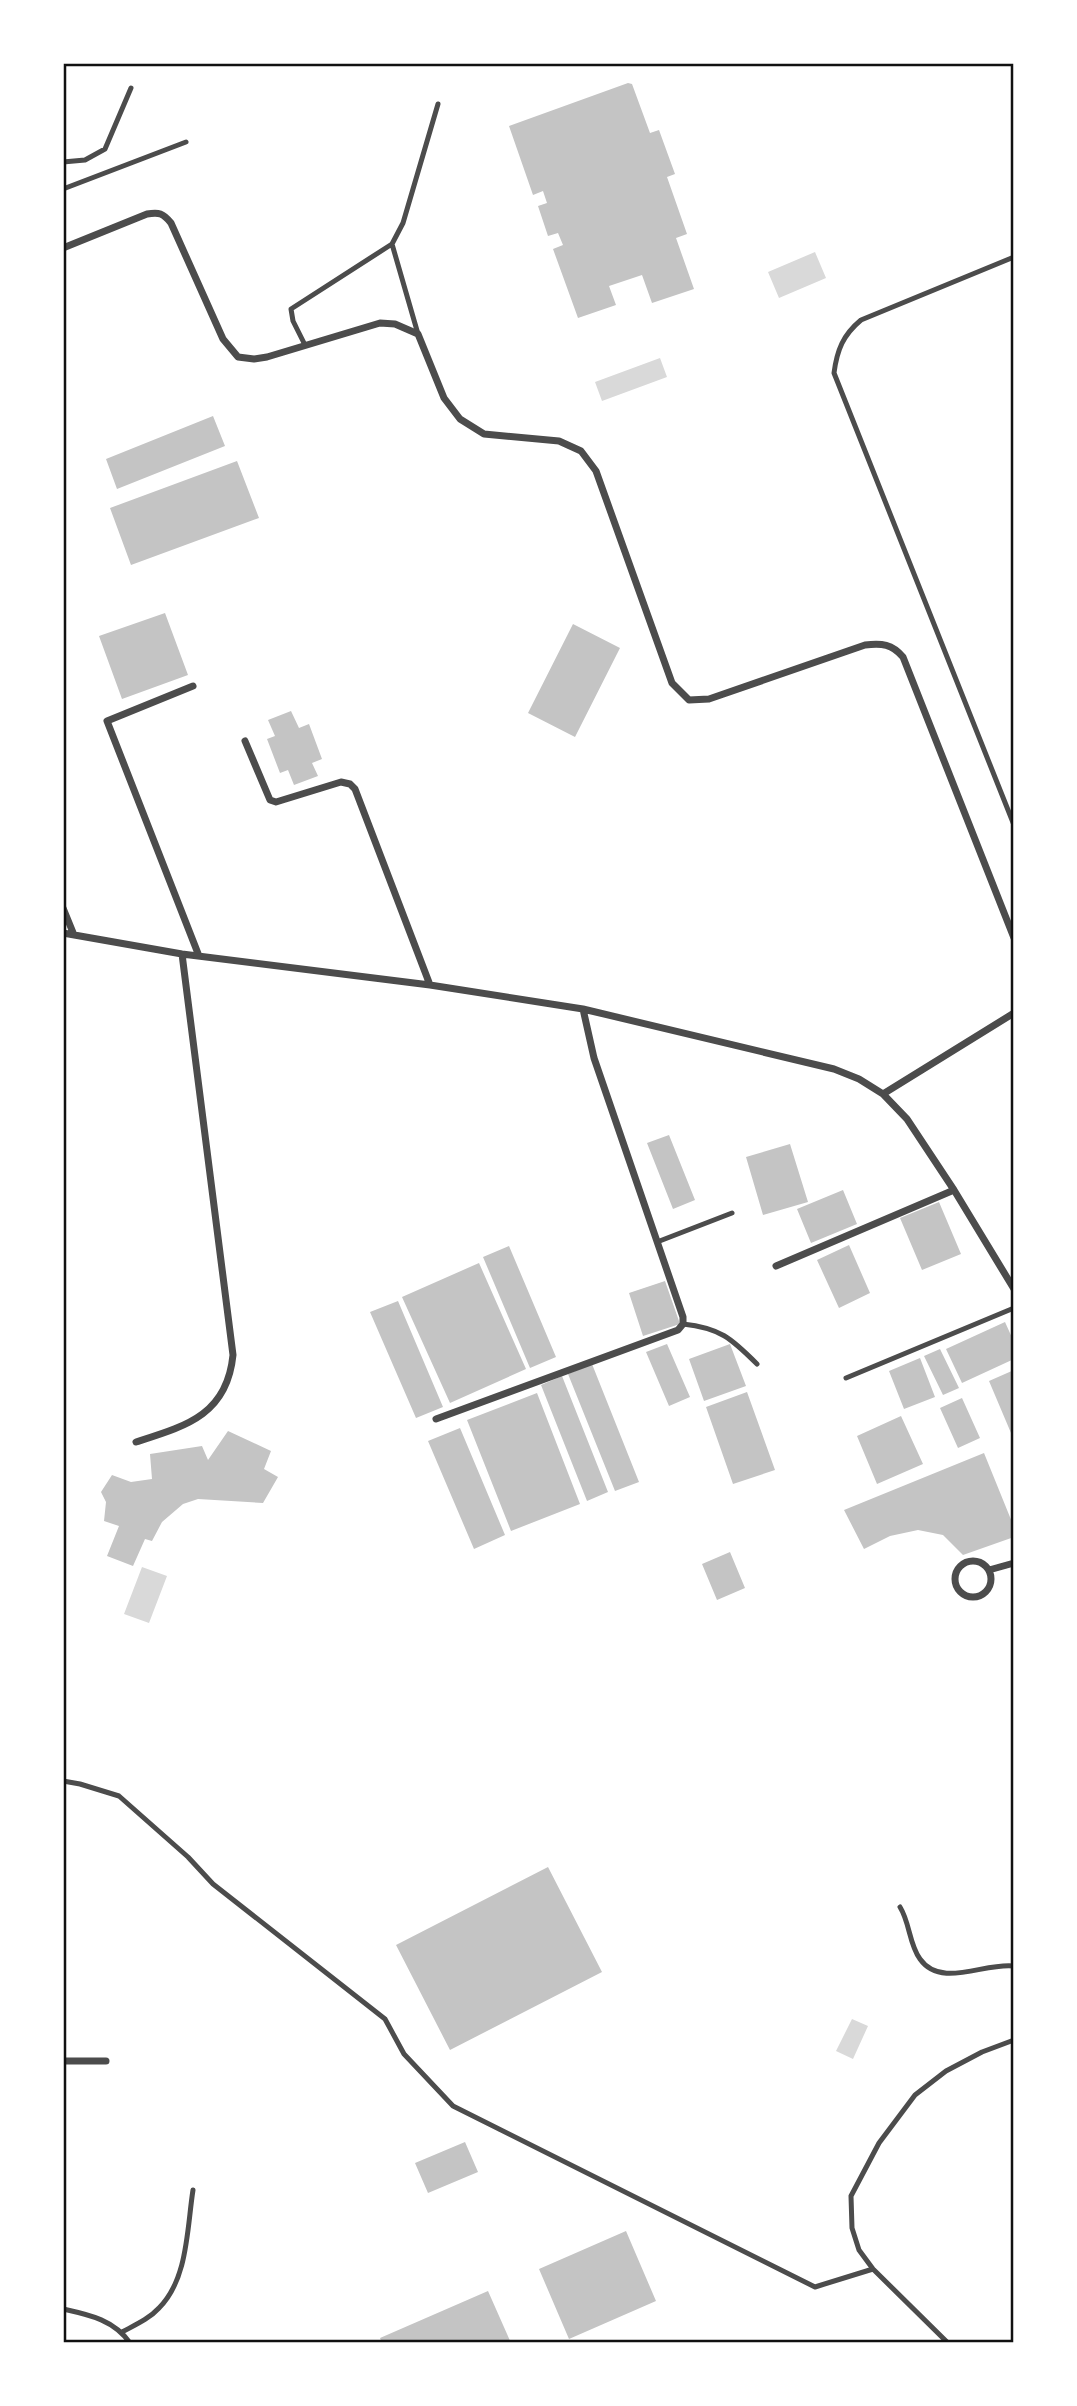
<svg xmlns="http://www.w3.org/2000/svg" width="1077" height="2406" font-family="Bitter,serif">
  <rect width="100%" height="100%" fill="#fff"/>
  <path fill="#d9d9d9" d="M815,252l11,26 -47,20 -11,-26z
    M660,358l7,19 -65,24 -7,-19z
    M142,1567l25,9 -18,47 -25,-9z
    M852,2019l16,7 -15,33 -17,-8z"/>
  <path fill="#c4c4c4" d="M628,83l4,1 18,49 9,-3 16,44 -8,3 20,57 -11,4 18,51 -42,14 -10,-28 -33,11 7,19 -38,13 -25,-69 10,-4 -5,-12 -10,3 -10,-30 9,-3 -4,-12 -10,4 -24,-69z
    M213,416l12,30 -108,43 -11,-30z
    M237,461l22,57 -128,47 -21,-57z
    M165,613l23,62 -66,24 -23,-63z
    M573,624l47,24 -45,89 -47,-24z
    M291,711l8,17 10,-4 13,35 -10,4 6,13 -24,9 -6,-15 -8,3 -13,-34 8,-3 -7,-16z
    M669,1135l26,65 -22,9 -26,-66z
    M790,1144l18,58 -45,13 -17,-58z
    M843,1190l14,34 -46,19 -14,-34z
    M939,1202l22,52 -39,16 -22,-52z
    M849,1245l21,48 -31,15 -22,-48z
    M509,1246l47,111 -26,11 -47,-111z
    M479,1263l47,106 -76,34 -48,-106z
    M665,1281l15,43 -37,12 -14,-43z
    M398,1301l45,106 -27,11 -46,-106z
    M1005,1322l9,20v17l-52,24 -16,-34z
    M667,1344l23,53 -21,9 -23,-54z
    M730,1344l16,42 -42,15 -15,-42z
    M940,1349l19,39 -16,7 -19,-39z
    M920,1358l15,39 -31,12 -15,-38z
    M592,1364l47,118 -24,9 -47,-117z
    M1014,1370v62l-3,1 -22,-52z
    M562,1376l46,116 -21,9 -46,-116z
    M747,1392l28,78 -42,14 -27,-77z
    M537,1393l43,111 -69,27 -44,-111z
    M962,1398l18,40 -22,10 -18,-40z
    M901,1416l22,48 -46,20 -20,-48z
    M460,1428l45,107 -31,14 -46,-108z
    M228,1431l43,20 -7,18 14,8 -15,26 -65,-4 -15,5 -21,18 -10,19 -7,-2 -12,27 -26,-10 12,-30 -15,-5 2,-19 -5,-10 11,-17 19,7 21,-3 -2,-25 52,-8 6,14z
    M984,1453l30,74v10l-51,18 -20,-20 -25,-5 -28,6 -26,13 -20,-39z
    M730,1552l15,36 -28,12 -15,-36z
    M548,1867l54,105 -152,78 -54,-105z
    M465,2142l13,30 -50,21 -13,-30z
    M626,2231l30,70 -87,38 -30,-70z
    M488,2291l23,52h-129l-2,-5z"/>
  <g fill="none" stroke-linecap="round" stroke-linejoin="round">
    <path stroke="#4c4c4c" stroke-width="5" d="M63,162l22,-2 20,-11 26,-61
      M63,189l123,-47
      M392,244l26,90
      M1014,257l-153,63c-18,15 -24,30 -27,53l180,452
      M305,345l-12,-24 -2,-12 101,-65 11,-21 35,-119
      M657,1242l75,-29
      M683,1324c37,4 48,14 74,40
      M846,1378l168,-70
      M63,1781l17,3 39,12 69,61 25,27 172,135 19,35 49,52 362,181 58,-18
      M900,1907c10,16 9,37 20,52 21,30 65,3 94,7
      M63,2309c27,6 51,11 67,34
      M122,2332c13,-7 27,-13 37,-24 29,-29 28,-80 34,-118
      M948,2343l-75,-74 -14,-19 -7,-22 -1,-32 28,-53 36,-48 31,-24 36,-19 32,-12"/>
    <path stroke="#4c4c4c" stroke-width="7" d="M63,248l84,-34c12,-2 16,-1 24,9l52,116 15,18 16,2 13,-2 113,-34 15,1 23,10 26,64 16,21 24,15 75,7 22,10 15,20 76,212 17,17 20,-1 156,-54c17,-2 27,-1 38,12l111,281
      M193,686l-86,35 92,235
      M245,741l25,59 6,2 65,-20 9,2 5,5 75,196
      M63,908l11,27
      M63,933l119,21 248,31 153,24 251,60 25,10 24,15 24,25 47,71 60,99
      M883,1094l131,-81
      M776,1266l178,-76
      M436,1419l242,-89 5,-6v-7l-89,-259 -11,-49
      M136,1442c50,-16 91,-27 97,-87l-51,-401
      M955 1579a18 18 0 1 1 36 0a18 18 0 1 1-36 0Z
      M989,1570l25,-7
      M63,2061h43"/>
  </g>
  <rect width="1077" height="2406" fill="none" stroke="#ffffff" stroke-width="130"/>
  <rect x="65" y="65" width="947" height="2276" fill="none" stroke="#111" stroke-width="2.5"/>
</svg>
